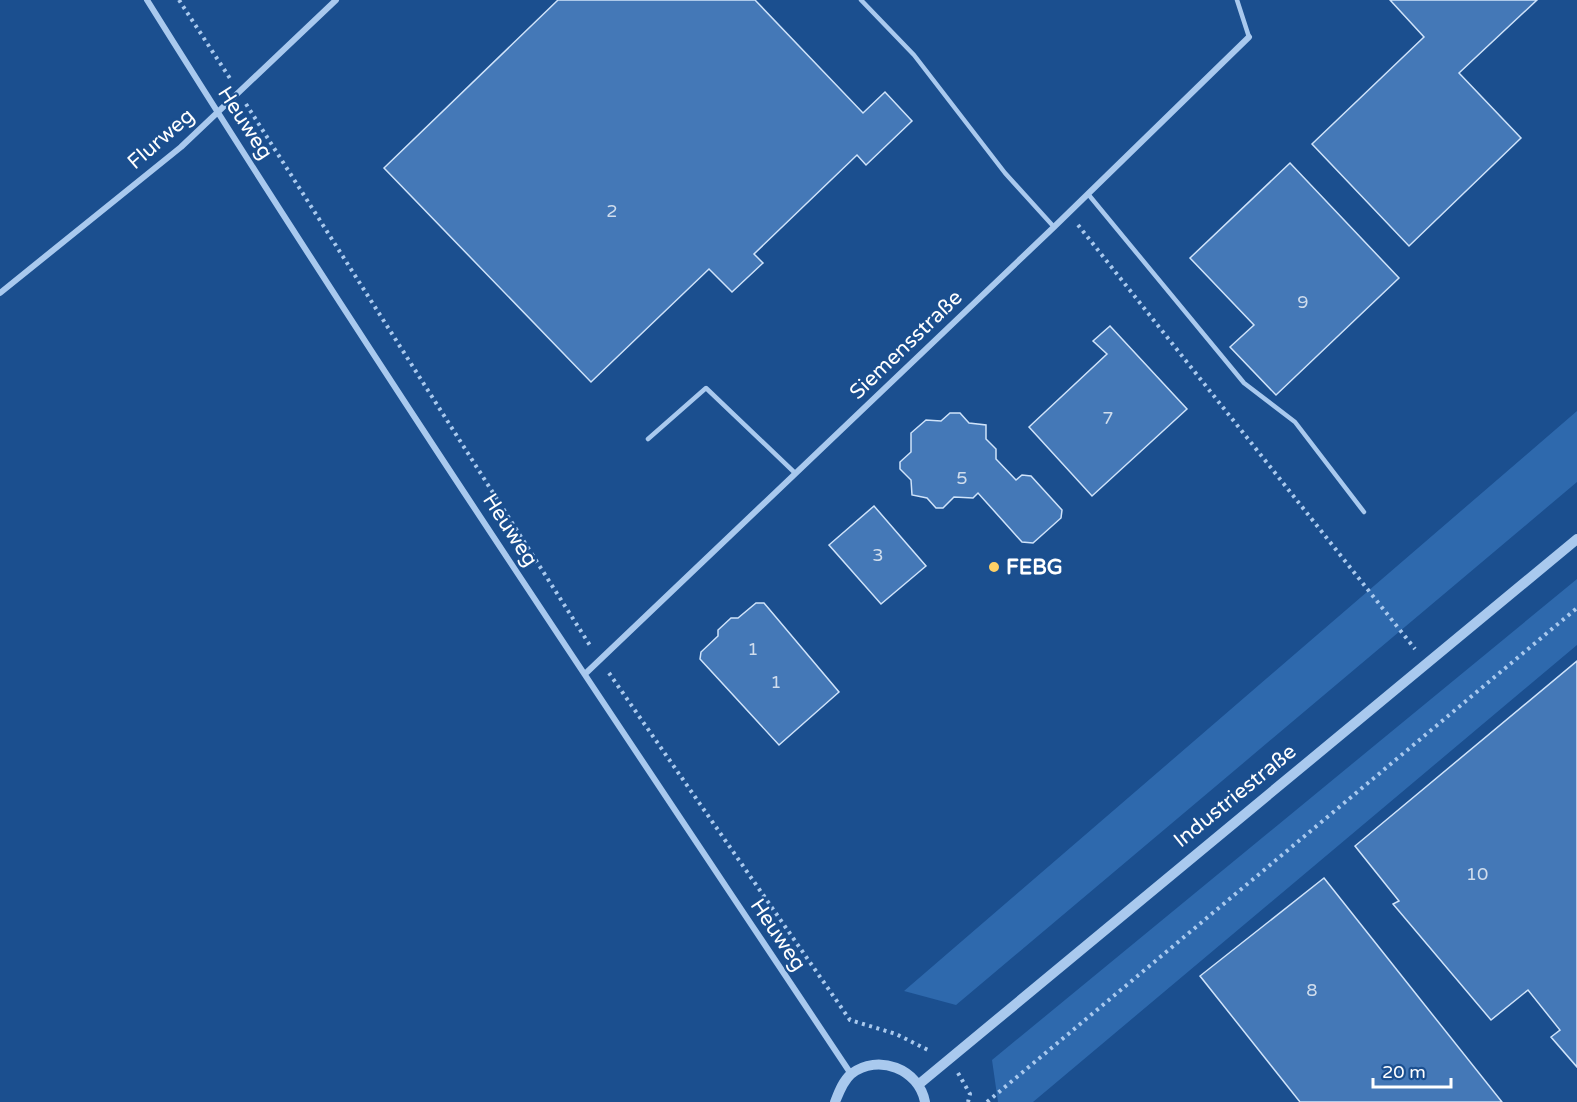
<svg xmlns="http://www.w3.org/2000/svg" width="1577" height="1102" font-family="'Varela Round',sans-serif">
  <rect width="100%" height="100%" fill="#1b4f8f"/>
  <path fill="#2e69ad" d="M1577,411v71l-621,523 -52,-14z
    M1577,579v66l-544,457h-35l-6,-42z"/>
  <path fill="#4478b7" stroke="#cfe3fa" stroke-width="1.5" d="M558,0h197l108,113 22,-21 27,29 -46,44 -9,-10 -103,99 9,9 -31,29 -23,-23 -118,113 -207,-214z
    M1390,0h147l-78,73 62,65 -112,108 -97,-102 112,-107z
    M1290,163l109,115 -123,117 -46,-48 24,-22 -64,-67z
    M1110,326l77,83 -95,87 -63,-69 78,-73 -14,-13z
    M950,413h10l9,10 17,2v14l10,10v10l20,21 6,-5 9,1 31,34 -1,8 -28,25 -11,-1 -44,-49 -5,5 -19,-1 -11,11h-7l-9,-10 -15,-3 -1,-15 -11,-11v-7l11,-10v-19l15,-13 15,1z
    M874,506l52,60 -45,38 -52,-59z
    M756,603h8l75,89 -60,53 -79,-86 1,-7 17,-16v-6l13,-12h7z
    M1577,661v406l-26,-30 9,-7 -32,-40 -37,30 -98,-116 6,-3 -44,-55z
    M1324,878l96,121 82,103h-202l-100,-126z"/>
  <g fill="none" stroke-linecap="round" stroke-linejoin="round">
    <path stroke="#a9c9ee" stroke-width="4" stroke-dasharray="3 4.5" stroke-linecap="butt" d="M179,0l52,80
      M246,104l345,543
      M1078,225l337,424
      M609,673l241,347 46,14 34,17
      M958,1073l12,21 -2,8
      M987,1102l590,-494"/>
    <path stroke="#a9c9ee" stroke-width="4.5" d="M861,0l53,55 91,118 49,54
      M1237,0l12,37
      M1088,194l156,189 51,39 69,90
      M648,439l58,-51 89,85"/>
    <path stroke="#a9c9ee" stroke-width="6" d="M147,0c227,363 467,718 704,1074
      M0,293l181,-146 155,-147
      M585,674l469,-447 195,-190"/>
    <path stroke="#a9c9ee" stroke-width="10" d="M918,1085l659,-546
      M835,1102c4,-10 8,-21 16,-28 27,-21 68,-5 74,28"/>
  </g>
  <circle fill="#ffd166" stroke="#1b4f8f" stroke-width="2" cx="994" cy="567" r="6"/>
  <g text-anchor="middle" dominant-baseline="central" stroke-width="4.5" stroke-linejoin="round" paint-order="stroke">
    <g font-size="18" fill="#d0dded">
      <text x="612" y="211">2</text>
      <text x="1303" y="302">9</text>
      <text x="1108" y="418">7</text>
      <text x="962" y="478">5</text>
      <text x="878" y="555">3</text>
      <text x="753" y="649">1</text>
      <text x="776" y="682">1</text>
      <text x="1477" y="874">10</text>
      <text x="1312" y="990">8</text>
    </g>
    <g font-size="21" fill="#fff" stroke="#1b4f8f">
      <text transform="translate(245 123) rotate(57)">Heuweg</text>
      <text transform="translate(161 139) rotate(-41)">Flurweg</text>
      <text transform="translate(906 345) rotate(-44)">Siemensstraße</text>
      <text transform="translate(510 530) rotate(57)">Heuweg</text>
      <text transform="translate(1235 796) rotate(-39)">Industriestraße</text>
      <text transform="translate(778 935) rotate(56)">Heuweg</text>
    </g>
    <g font-size="21" font-weight="bold" fill="#fff" stroke="#1b4f8f" text-anchor="start">
      <text x="1006" y="567">FEBG</text>
    </g>
  </g>
  <path d="M1373 1078v9h78v-9" fill="none" stroke="#ffffff" stroke-width="3"/>
  <text x="1382" y="1078" font-size="18" fill="#ffffff" stroke="#1b4f8f" stroke-width="4.5" paint-order="stroke">20 m</text>
</svg>
